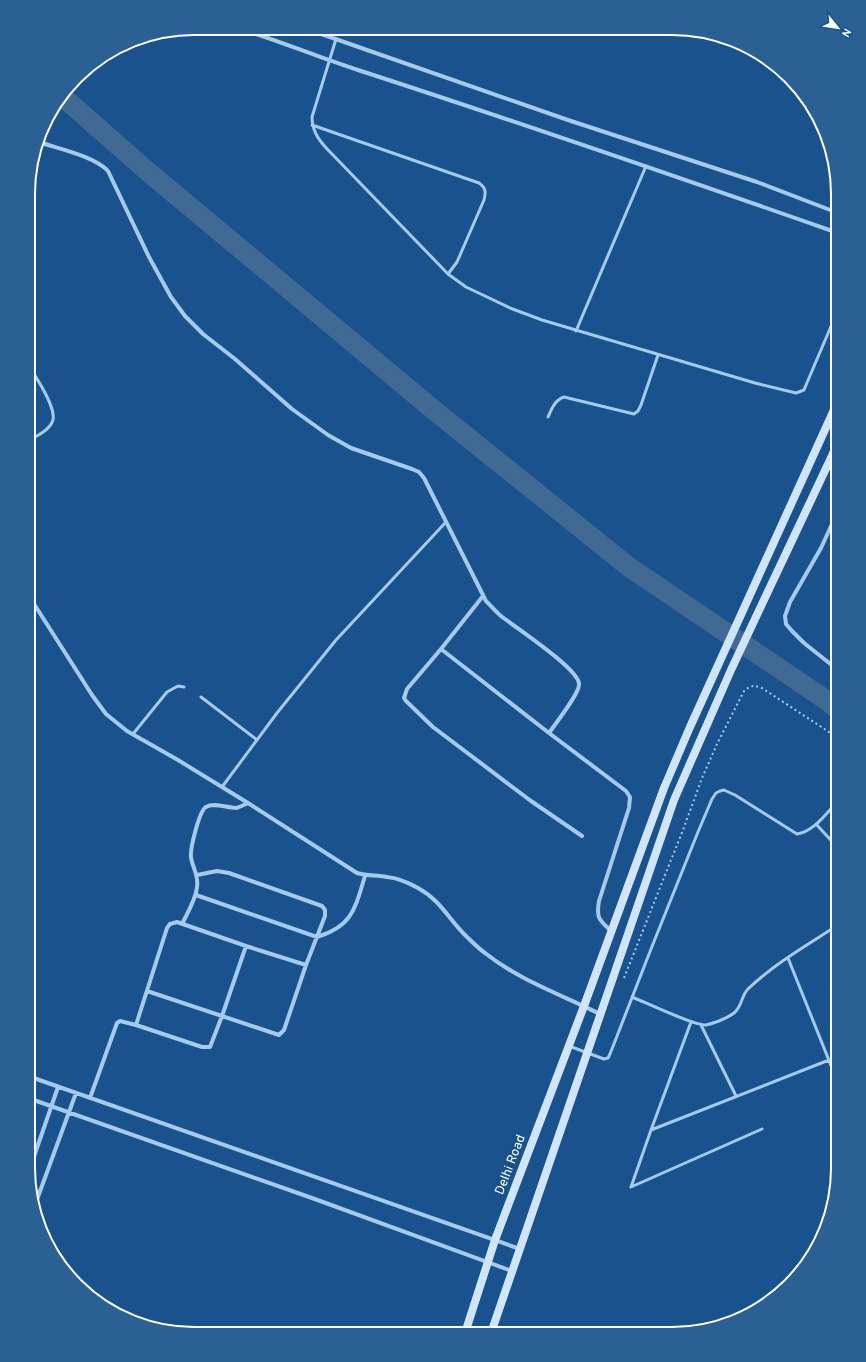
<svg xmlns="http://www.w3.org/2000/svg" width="866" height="1362" font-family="Overpass,sans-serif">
  <rect width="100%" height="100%" fill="#19528c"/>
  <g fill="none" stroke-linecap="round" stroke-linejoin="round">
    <path stroke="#406a94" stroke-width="20" d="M63,97l83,73 289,241 194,156 200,135 9,8"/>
    <path stroke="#a4caee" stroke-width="2" stroke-dasharray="2 3" stroke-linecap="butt" d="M624,978l59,-148 19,-52 15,-34 27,-53c7,-6 10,-6 18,-3l76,50"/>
    <path stroke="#a4caee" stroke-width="3" d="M336,39l-24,78c0,16 9,26 20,37l116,120 18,13 44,21 32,12 213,63 41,10 8,-3 2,-5 32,-75
      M312,125l167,58c7,5 7,9 5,17l-27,62 -9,12
      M576,331l70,-165
      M548,417c4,-9 7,-17 16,-20l70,17 4,-3 3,-6 17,-50
      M29,440c8,-4 21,-10 24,-20 3,-13 -17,-43 -24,-54
      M201,697l56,43
      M133,734l34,-42 11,-6 6,1
      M222,787l55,-74 59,-73 110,-118
      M816,824l22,24
      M788,958l50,125
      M632,997c13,5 62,29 74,28 9,-2 21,-7 28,-12 8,-6 7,-17 14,-24 26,-25 59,-44 90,-64
      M701,1025l35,71
      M569,1046l35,13 4,-1 2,-4 41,-105 47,-117 14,-33 4,-6 4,-2 4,-1 11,5 62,39c17,-2 30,-22 41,-33
      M651,1130l40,-108
      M631,1187l20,-57 178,-70
      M631,1187l131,-58"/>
    <path stroke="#a4caee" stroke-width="4" d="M237,28c41,12 80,29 121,42 160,52 320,107 480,163
      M304,28l264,92 189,62 81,31
      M39,142c20,7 55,14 69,29l41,86 22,40 14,19 18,18 32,25 57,50 36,26 23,13 61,21 7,3 5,6 62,123c5,5 10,11 15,15 14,11 78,53 78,68 1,9 -24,40 -30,49l77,58 4,6 -1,11 -30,93c-3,17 0,19 12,30
      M29,596l63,99 14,19 21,17 51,29 70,43 109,70c10,3 20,2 30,4 11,1 22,6 31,11 22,12 30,30 47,47 6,6 13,13 20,18 34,27 77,42 115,61
      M483,596l-42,53 108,84
      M441,649l-34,40 -3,9 2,3 27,26 98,74 51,35
      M838,670l-34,-27 -12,-12 -6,-7 -1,-8 5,-14 31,-54 17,-37
      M197,875l20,-4 12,2 93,33 3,4v6l-19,49
      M196,895l121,42c36,-11 38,-29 48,-61
      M182,924c6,-12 14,-25 15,-37 2,-12 -5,-20 -6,-30 -1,-8 8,-46 15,-50 8,-5 21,1 30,1 4,-1 8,-3 12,-5
      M136,1025l66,22h8l12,-31 24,-70
      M28,1076l492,173
      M28,1098l284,100 200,73
      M90,1098l27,-75 3,-2 16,4 31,-97 3,-4 7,-2 69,24 60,19 -22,65 -5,5 -132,-44
      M29,1171l29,-84
      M35,1205l41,-112"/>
    <path stroke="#d1e5fa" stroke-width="8" d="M465,1333l30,-93 89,-234 80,-218 26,-61 148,-326
      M491,1333l183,-533 57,-130 107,-227"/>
  </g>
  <g text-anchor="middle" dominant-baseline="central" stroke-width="3.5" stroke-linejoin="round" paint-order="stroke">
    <g font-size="13" fill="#fff" stroke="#19528c">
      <text transform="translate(511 1165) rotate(-69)">Delhi Road</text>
    </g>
  </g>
  <path d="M0 0H866V1362H0ZM194 35H672A159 159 0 0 1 831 194V1168A159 159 0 0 1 672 1327H194A159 159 0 0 1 35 1168V194A159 159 0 0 1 194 35Z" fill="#2b6095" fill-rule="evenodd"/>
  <path fill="none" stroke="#fff" stroke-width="2" d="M194 35H672A159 159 0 0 1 831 194V1168A159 159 0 0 1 672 1327H194A159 159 0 0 1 35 1168V194A159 159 0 0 1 194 35Z"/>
  <g transform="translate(838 28) rotate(120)" stroke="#19528c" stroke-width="3" paint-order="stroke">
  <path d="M0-3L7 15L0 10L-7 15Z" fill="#ffffff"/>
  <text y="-6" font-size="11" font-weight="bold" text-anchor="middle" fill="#ffffff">N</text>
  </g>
</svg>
